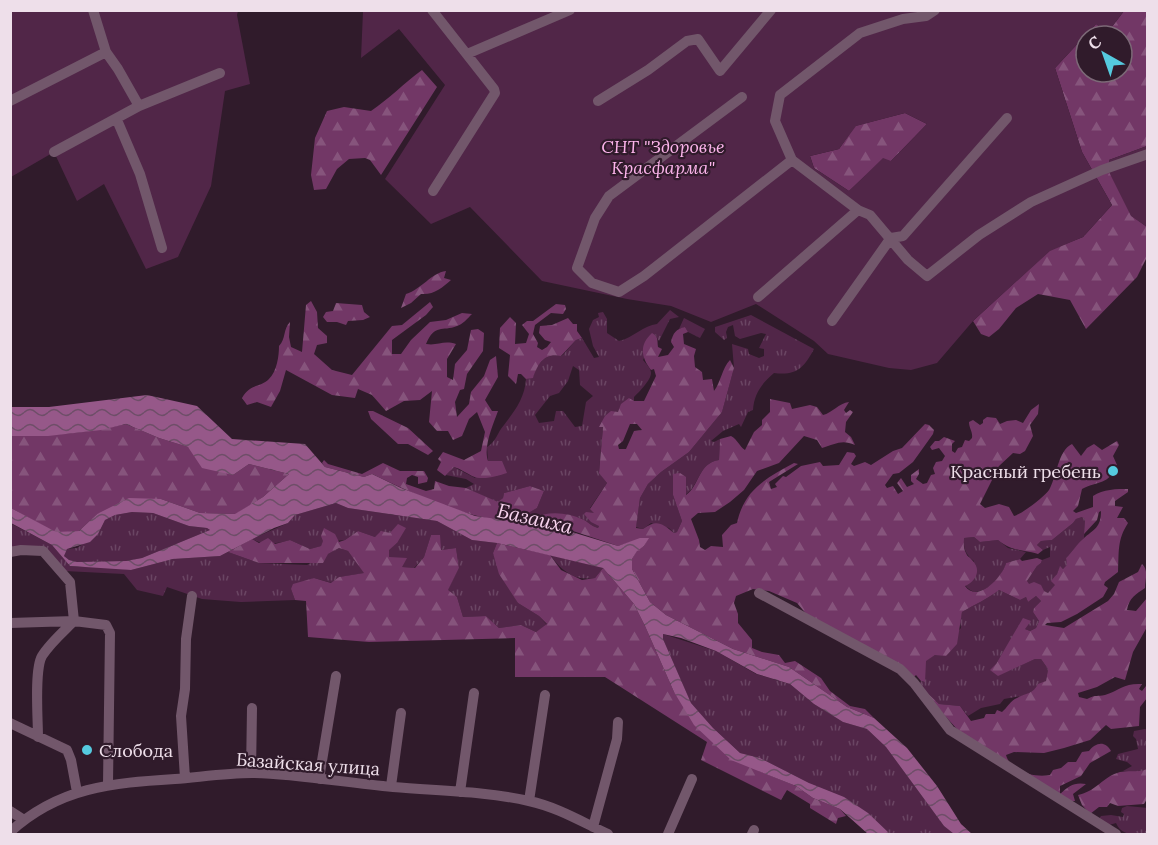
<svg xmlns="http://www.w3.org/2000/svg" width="1158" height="845" font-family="Lora,serif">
  <defs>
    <pattern id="grass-tufts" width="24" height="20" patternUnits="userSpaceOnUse" patternTransform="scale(1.5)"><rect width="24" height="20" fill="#512648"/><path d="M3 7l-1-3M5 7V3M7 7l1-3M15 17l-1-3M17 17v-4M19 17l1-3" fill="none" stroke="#6a4563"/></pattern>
    <pattern id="forest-firs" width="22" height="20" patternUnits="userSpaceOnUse" patternTransform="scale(1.5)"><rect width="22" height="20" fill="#723766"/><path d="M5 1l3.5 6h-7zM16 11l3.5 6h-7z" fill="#86547c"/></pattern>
    <pattern id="water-waves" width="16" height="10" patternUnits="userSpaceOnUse" patternTransform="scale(1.5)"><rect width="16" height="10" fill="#965889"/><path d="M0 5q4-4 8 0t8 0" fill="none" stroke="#6e4e68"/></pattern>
  </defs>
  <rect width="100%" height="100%" fill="#301b2b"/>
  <path fill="url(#grass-tufts)" fill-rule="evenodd" d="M670,310l9,7 -9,2 -11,22 -4,-6 -12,25c3,4 8,8 8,13 0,7 -12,19 -17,24v4l-31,25 -4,46 8,11 -17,25 5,5 -2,1 6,12 -1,2c-8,-2 -10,-7 -16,-9 -16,-7 -33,-6 -49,-1l-2,4h-7l-2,-6 15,-8 7,-17 -14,-5 -26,7 -1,5 -5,5 -32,-15 8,-4 -8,-5 -20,-4 8,-8 21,11 13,-17 -1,-14c9,-5 10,-14 17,-22 10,-13 21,-27 22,-46l7,-2c5,-14 11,-24 29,-21l14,-16 6,-2 12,20 5,-1 -6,-11 -4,-17 4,-9 6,-3 -1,-4 5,-1 4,7v14l12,8c14,-3 25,-16 38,-17zM573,366l6,4 1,15 13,11 -7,6 -4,24 -7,1 -12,-16h-7l-2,10 -15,2 -4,-8 15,-19 9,-3 9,-12z
    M751,315l63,34c-10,19 -18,27 -40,24 -12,10 -20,21 -21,37l-5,2 -7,15 -2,-3 -16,7 -12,10 3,1 6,-3 -1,21c-21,3 -20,27 -34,35v-8l-12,8 9,26 -5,11 -3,1 -5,-5 -18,-5 -8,6 -7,-2 4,-29 8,-14 13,-12 28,-20 33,-40 12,-44 -2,-24 16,5 1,5 10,4 5,-2v-7l-5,-1 7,-14 -5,-1 -21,6 -5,-3 -2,-11 -5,2 -2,5 1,6 -3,2 -9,-8v-5z
    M684,318l21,11 -5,9 -12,-6 -3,-5 -6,2z
    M336,503l12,5 89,13 35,19 25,3 -4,10 25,50 21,13 8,9 -11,7 -15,-7 -22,3 -13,-12 -23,1 -6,-20 -10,-6 12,-23 -3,-20 -15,2 -10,-15 -7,22 -10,11 -13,-1 5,-9h-17l-1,-8 9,-7 -7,-10 -15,4 -17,-6 -13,9 -22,2 -2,4 -11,3 -20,-9c-14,4 -25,6 -38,-1l36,-16 7,-8z
    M132,512l21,1 36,13 18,2 3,2 -68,28 -16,3 -49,1 -8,-2 -5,-4 2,-7 11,-1 21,-14 7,-14 10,-5z
    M1082,517l3,1 -1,20 -18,20 2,7 -5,4 -3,-2 -3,7 -5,7 4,4 -8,8 -20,-9 -1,-3 10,-15 4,-3 1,-3 8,-3v-10l-7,3 -6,-5 4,-4 11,-1 21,-17 3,-4z
    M10,523l42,22 18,21 8,1h28l25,3 42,-11 47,-3 8,-4 31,11 48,2 32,-17 9,3 17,22 -26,4 -7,6 -18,-5 -23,11 4,11 -54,2 -39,-3 -35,-12 -4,9 -26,-6 -13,-16 -59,-3 -18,-21 -36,-3z
    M974,537l6,5 18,-2 10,8 18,4 -6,7 -14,4c-3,14 -28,41 -41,22l9,-24c-8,-6 -11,-12 -10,-23z
    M550,555l53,13 -8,10c-21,3 -32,-6 -45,-23z
    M999,590l21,10 6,-3 2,5 8,-6 5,5 -7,7 -1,4 6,9 -3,7 -6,3 -5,-2 -4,-5 -25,40 3,11 36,-16h6l7,10 -2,12 -19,14 -23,4 -4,5 -19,4 -13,8 -8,-10 -21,-2 -20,-19 2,-4 3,1 1,-21 10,-6 26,-27 -1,-6 2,-10c13,-8 26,-13 37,-22z
    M663,634l53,17 40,23 34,10 24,20 29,18 24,7 19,18 58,79 10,8h-64l-81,-51 -49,-25 -20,-5 -27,-25 -22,-25 -28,-64z
    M1145,729l2,1 1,39 -13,4 -12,-2 9,-5 -5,-4 -11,-3 2,-5 20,-5 -2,-10 -3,-3 1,-5z
    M1127,806l21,2 -1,26c-12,0 -25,3 -31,-11l-7,2 -10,-6 2,-3 10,-1 12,2 1,-3 -3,-2 1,-4z"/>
  <path fill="url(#forest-firs)" fill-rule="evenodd" d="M1124,11h23v135l-38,14 22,55 16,12v30l-10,20 -51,52 -16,-29 -32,-6 -22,14 -17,21 -10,8 -8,-3 -8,-13 77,-71 33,-13 29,-32 -30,-53 -27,-84 41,-44 12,8zM1086,36h36v36h-36z
    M422,70l15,17 -56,88 -11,-15 -5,-2 -16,1 -12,10 -11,20 -12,1 -3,-15 4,-37 12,-27 17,-4 27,4c18,-12 33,-28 51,-41z
    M905,113l22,11 -36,37 -26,15 -16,15 -35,-23 -4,-12 29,-7 16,-23z
    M446,271l-2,7 7,2c-9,8 -17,15 -30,14l-10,9 -10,5 5,-14c16,-5 25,-21 40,-23z
    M311,301l6,11 1,16 9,8v7l-10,2 -3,9 18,16 20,5 40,-49 10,-1 28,-23 3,5 -7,8 -34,25v14h9l10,-14 19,-18 16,-2 16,-7 10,1c-4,4 -10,11 -15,12 -15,6 -22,-3 -31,18 12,2 17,-4 30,0l-9,15v18l6,3 2,-16 12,-14 4,-20 7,-1 6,4 -1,18 -16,23 -3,15 -4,1 -5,12 2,15 12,-13 2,-12 13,-16 6,-16 6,-4 2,21 -13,23 7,11h6c-5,14 -15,36 -10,50h14l5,12c-10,3 -24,8 -35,3 -6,-3 -11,-7 -18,-9l-9,9 -8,-6 4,-8 -3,-3 5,-7 21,8 17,-9 4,-19 -8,-20 -8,7 -7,17 -9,4 -5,-9h-11l-8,-9 3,-31 -12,9 -16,1 -18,10 -14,-16 -14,-6 -3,9 -23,-3 -46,-25 -6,21 -9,16 -14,-5 -10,3 -5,-7c9,-15 18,-10 27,-19 8,-8 10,-23 10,-33 7,-7 4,-17 11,-24l-1,15 2,10 11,5 4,-47z
    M336,303l26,2 2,7 6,5 -7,3 -15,1 -2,4 -9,-3h-10l-4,-5 3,-5 7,-1z
    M556,304l9,1 1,4 -3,5 -12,-1 -16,12 -2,9 5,9 -1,4 5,3 5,-3 4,-5 -6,-2 -6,-7 1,-7 12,-1 16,-7 5,6h4v7l5,7 -6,2 -15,16c-17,-3 -23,7 -28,22l-7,1 -5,-5h-3l-2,10 -8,-8 2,-21 -11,-7 1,-20 10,-11 6,6 -1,21 11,-1 3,-9 -7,-9 5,-4h6z
    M685,327l3,5 -5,2 1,10 12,5 -2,7 1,11 7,5 1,8 9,-1 2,12c7,-9 8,-23 16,-31l4,8 -12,44 -33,40 -28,20 -13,12 -8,14 -4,30 7,1c13,-10 19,-6 31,4l3,-1 5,-11 -9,-26v-21l7,-1 6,4v18c13,-8 12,-32 33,-35l1,-21 11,-3c7,4 8,10 14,14l9,-18 8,-7v-5l8,-8v-13l20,4 2,6 18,-4 7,2 6,8c9,-2 16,-12 26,-13l-5,8 2,3 4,-3 3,2 -7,10 -1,10 6,5 4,8c-13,-6 -20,-1 -33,3l-5,-8 -13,-4 -25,27 -22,8 -13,19 -14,12 -15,10 -17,1 -7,6 8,21 1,7 5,3 6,-4 12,1 -1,-12 9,-10 6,-2c7,-33 29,-45 57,-60l4,1 -29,18 2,7 6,-2 -2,-3 8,-8 3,1 15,-11 19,-4 3,4 16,-1 8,-13 7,1 2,3 -5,8 3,2 11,-4 6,3 22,-14 9,-3 23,-24 4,1 5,5 -1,4 -20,28 -14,11 -6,1 -8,11 2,3 6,-2 5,8 5,-3 -6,-8 4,-5 6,9 7,-3 -3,-3v-6l8,-6v5l-3,5 7,5 4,-1 4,-8 4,-1 -2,-6 3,-6 6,-1 3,-5 -6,-8 -7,2 -2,-3 5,-6h4l5,-4 11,4 -3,3v7l3,2 3,-5 4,-1 3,-7 4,1 3,-3c1,-6 -3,-10 -3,-16l4,-2 7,5 3,-2v-3l4,-3 9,1 4,6 7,-3 9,-1 7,3 8,-13 8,-6 -1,10 -8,11 3,11 -8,15 -5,3 -7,-1 -14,13 -19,38 5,4 14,-4 10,3 5,9c8,-2 30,-19 35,-26 7,-11 9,-40 23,-46l9,12 6,-8 7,-4 8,6 15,-9 2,4 -6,11 4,9c-9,21 -18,15 -35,24l-4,17 -5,5 3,2 17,-6v-11c10,-7 24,-7 35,-7v3l-13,9v5l8,1 -6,11h7l4,5c-11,17 -9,29 -10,49l-13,10 -1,3 4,3 -5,9 -26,17 -16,8 -14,1 -2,2 19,3 13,-8 31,-19 6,-7 5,-12 19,-10 4,-8c7,6 3,16 3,24 -9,6 -16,10 -18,22l9,1 11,-13v29l-14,25 -8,28 -10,-3 -18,10 -19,6 1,4 8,2c10,-5 10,-2 18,-4 15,-5 19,-12 37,-11l-3,5 3,2 4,-5 1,1v11l-7,9 -1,19 -28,3 -5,-4 -16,15 -26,8 -20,5 -30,-1 -8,3c4,16 28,23 44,20l3,-5 8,-2 7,-6h8l6,-10 7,-1c6,-8 16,-11 22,0l-21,12 -9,13 -21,10v8c9,-8 14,-12 26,-10l-13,10 2,7h-8l-93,-58 -18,-15 -37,-41v-2l20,19 21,2 11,15 13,-3 2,-4h9l2,-4 5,2c5,-4 9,-12 15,-14 9,-5 16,-4 21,-14l8,-3 2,-12 -7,-10h-6l-37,17 -8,-6 6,-6 27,-46 8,3 -6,8 5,2 6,-3 3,-7 -6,-9 1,-4 7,-7 -5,-5 -8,6 -2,-5 -6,3 -21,-10c-11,9 -24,14 -37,22l-5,32 -11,12 -11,-1 -9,6 -1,21 -4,-1 -5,-6 -2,2 -7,-7 -99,-54 -11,-13 -28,-12 -16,-2 -17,7 -2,7 4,11v9l14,17v8l10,4 17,3 6,8 10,-2 26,17 9,13 20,15 15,3 9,9 -27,-11 -58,-40 -56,-18 -67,-34 -16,-13 -18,-33v-10l5,-9 7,-4 4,-8 -8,1 -22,7 -57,-19 -30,-5 2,-4c14,-7 34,-6 49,1 6,2 8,7 16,9l1,-2 -8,-4 -7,-8 2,-2 8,1 -4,-4 17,-26 -8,-10 4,-46h-4l6,-11 6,-5 7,1 3,-8 8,-6 5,3h10l12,-25 -2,-7 -3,1c-10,-13 -12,-25 1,-37 7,4 5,8 6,14l4,2 -4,8 10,-2 6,-8 -3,-5c2,-9 5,-13 14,-15zM630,424h7l5,6 -8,1 -8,18h-7l-1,-4 5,-4zM1101,511c0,17 -7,18 -18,28 -6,5 -11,13 -17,19l1,7 -4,4 -3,-3 -3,8 -6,7 4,4 -7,8 -4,-2 -3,-6 -7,-3 -5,2 -2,-3 10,-15 4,-3 1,-3 -5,-2 -15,3 -2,-2 -14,4c-3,13 -28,41 -41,23 11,-5 17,-16 7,-26 -4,-5 -4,-2 -6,-7 -3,-5 -2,-10 -2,-15l10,-1 6,5 18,-2c15,12 23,9 40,14l5,-4 -6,-5 4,-4 11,-1 21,-17 3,-4 6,-2 3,2 -1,15 13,-14 2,-8z
    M368,411h5l35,17 25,23 -5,4 -20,-11h-10l-27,-25z
    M126,424l33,14 29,9 45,28 16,-11 40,10 -26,23 -27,17 -36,-1 -39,-14 -64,15 -18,17 -23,2 -45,-25v-72c39,0 77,-3 115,-12z
    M324,460l4,4 34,10 21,-11 17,8h24l4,7 -1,4 -9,2v-7l-6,-2 -5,3 -1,6 20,7 8,-2 1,-8 14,5 17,2 32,14 5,-4 1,-5 26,-7 14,5 -7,17 -14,8 1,6c-49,1 -108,-27 -152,-48l-8,3 -39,-10 -3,-4z
    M398,524l8,4 -9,15 -8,7v7l18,1 -5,9 13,1 9,-11 7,-22h9l1,15 15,-2 3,20 -11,22 9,7 6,20 23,-1 13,12 22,-3 15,7 11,-8 -8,-8 -21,-13 -19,-29 -6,-21 4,-10 53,12 11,15 21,10 13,-2 8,-10 31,36 11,22 29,66 85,79 37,15 17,12 27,11 6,7 -8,2 -2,6 -26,-16v-4l-23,-14 -6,10 -80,-40 6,-18 -102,-65h-90v-39l-146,4 -61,-5 -2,-36 -11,-1 -4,-11 2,-5 21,-6 17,5 8,-6 25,-4 -16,-22 -9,-3 -11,6 -5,9h-64l-31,-11 24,-13 7,4 9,-5 7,6 15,-4 20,9 11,-3 2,-5 -2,-5 3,-8 11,6 4,8 6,-2 13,-9 17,6 6,-6 9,2z
    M1147,769v30l-3,5 -26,2 -8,-3 -3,4h-8l-9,7 -8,-9 -4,-10c17,-3 26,-19 42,-23 9,-2 17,1 27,-3z"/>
  <path fill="#512648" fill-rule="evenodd" d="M11,11h227l-1,4 13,69 -25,7 -14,95 -33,71 -32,12 -42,-85 -27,17 -23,-49 -43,25z
    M363,11h761l-16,21 -12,-8 -41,44 27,84 30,53 -29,32 -33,14 -77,70 -36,42 -26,7 -22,-2 -61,-14 -14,-13 -58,-37 -45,18 -40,-16 -44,-7 -85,-18 -72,-74 -39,17 -46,-45 60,-94 -46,-56 -38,29zM905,113l22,11 -36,37 -8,-3 -34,33 -35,-23 -4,-12 29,-7 17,-23z
    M1147,146v81l-16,-11 -22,-44v-12z"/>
  <path fill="url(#water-waves)" fill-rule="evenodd" d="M147,395l50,11 35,33 73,5 20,23 39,10 8,-3 29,14 74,28 44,6h20l79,24 22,-8h9l-5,8 -7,5 -5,8v10l18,33 16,13 67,34 56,18 58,40 27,11 33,30 30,38 24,38 11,10h-18l-10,-8 -58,-79 -19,-18 -24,-7 -29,-18 -24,-20 -33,-10 -41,-23 -35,-13 -18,-4v5l28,64 22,25 27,25 20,5 49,25 35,14 24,16 22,21h-22l-28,-25 -27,-11 -17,-12 -65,-26 -37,-35 -20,-33 -29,-66 -11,-22 -31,-36 -106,-25 -25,-3 -35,-19 -89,-13 -12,-5 -41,12 -7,8 -14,5 -54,28 -47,3 -42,11 -61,-4 -18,-21 -41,-22v-15l45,24 23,-1 18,-17 32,-16 32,1 39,14 35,1 28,-17 26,-23 -40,-10 -16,11 -31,-7 -14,-21 -29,-9 -33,-14 -25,6 -53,6h-37v-29h38zM132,512l21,1 36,13 18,2 3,2 -68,28 -16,3 -49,1 -8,-2 -5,-4 3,-7 23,-7 8,-8 7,-14 10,-5z"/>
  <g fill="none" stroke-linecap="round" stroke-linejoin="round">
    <path stroke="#72576b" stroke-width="10" d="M93,10l13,42 12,17 21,37
      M432,10l62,79 1,4 -62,98
      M935,10l-9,6 -23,3 -43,14 -80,62 -5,26 17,39 66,50 12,5 38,45 19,16 52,-41 52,-33 71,-32 46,-16
      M467,54l103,-44
      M742,97l-133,99 -14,22 -18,50 15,15 27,9 25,-16 148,-116
      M10,101l96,-49
      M598,101l50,-31 39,-29 11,-2 22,32 51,-61
      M117,120l23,54 22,74
      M54,152l85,-46 81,-33
      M758,297l100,-87
      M832,321l56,-79 3,-4 12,-2 104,-118
      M10,552l11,-2 22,1 27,31 4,39c-11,11 -24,22 -32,35 -8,14 -4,63 -4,81
      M759,593l141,76 14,14 36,47 166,104
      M10,623l64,-2 32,4 4,8 -2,151
      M10,723l57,27 4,10 6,32
      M251,773l1,-65
      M185,778l-4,-62 4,-27 1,-50 6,-43
      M319,779l17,-103
      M391,786l10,-73
      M460,792l14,-99
      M529,801l16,-106
      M10,811l14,9
      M593,827l24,-88 1,-17
      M10,832c49,-45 102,-49 165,-53 25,-2 52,-6 77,-6 47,1 94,10 141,14 45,4 91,4 136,14 28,6 53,21 79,33
      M668,834l24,-55
      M752,834l2,-4"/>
  </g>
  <g fill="#55cadf" stroke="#301b2b" stroke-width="2">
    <circle cx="1113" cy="471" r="6"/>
    <circle cx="87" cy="750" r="6"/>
  </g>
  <g text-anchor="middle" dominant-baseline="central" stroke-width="4.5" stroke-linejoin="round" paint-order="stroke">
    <g font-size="18" font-style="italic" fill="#fcb4eb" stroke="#301b2b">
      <text x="663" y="146">СНТ "Здоровье<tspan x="663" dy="21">Красфарма"</tspan></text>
    </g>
    <g font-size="18" fill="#eedfea" stroke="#301b2b" text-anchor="end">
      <text x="1101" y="471">Красный гребень</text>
      <text x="99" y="750" text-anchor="start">Слобода</text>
    </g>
    <g font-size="18" fill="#eedfea" stroke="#301b2b">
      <text transform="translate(308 764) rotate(4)">Базайская улица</text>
    </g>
    <g font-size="20" font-style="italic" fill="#f9d4ef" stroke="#301b2b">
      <text transform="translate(535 518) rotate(13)">Базаиха</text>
    </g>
  </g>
  <rect width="1158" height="845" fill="none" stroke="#eedfea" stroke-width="24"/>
  <g transform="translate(1104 54) rotate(320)"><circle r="28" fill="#301b2b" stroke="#7c6977" stroke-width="1.5"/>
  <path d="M0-4.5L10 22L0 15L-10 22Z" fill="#55cadf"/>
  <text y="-9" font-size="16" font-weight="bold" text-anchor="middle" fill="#eedfea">С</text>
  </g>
</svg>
